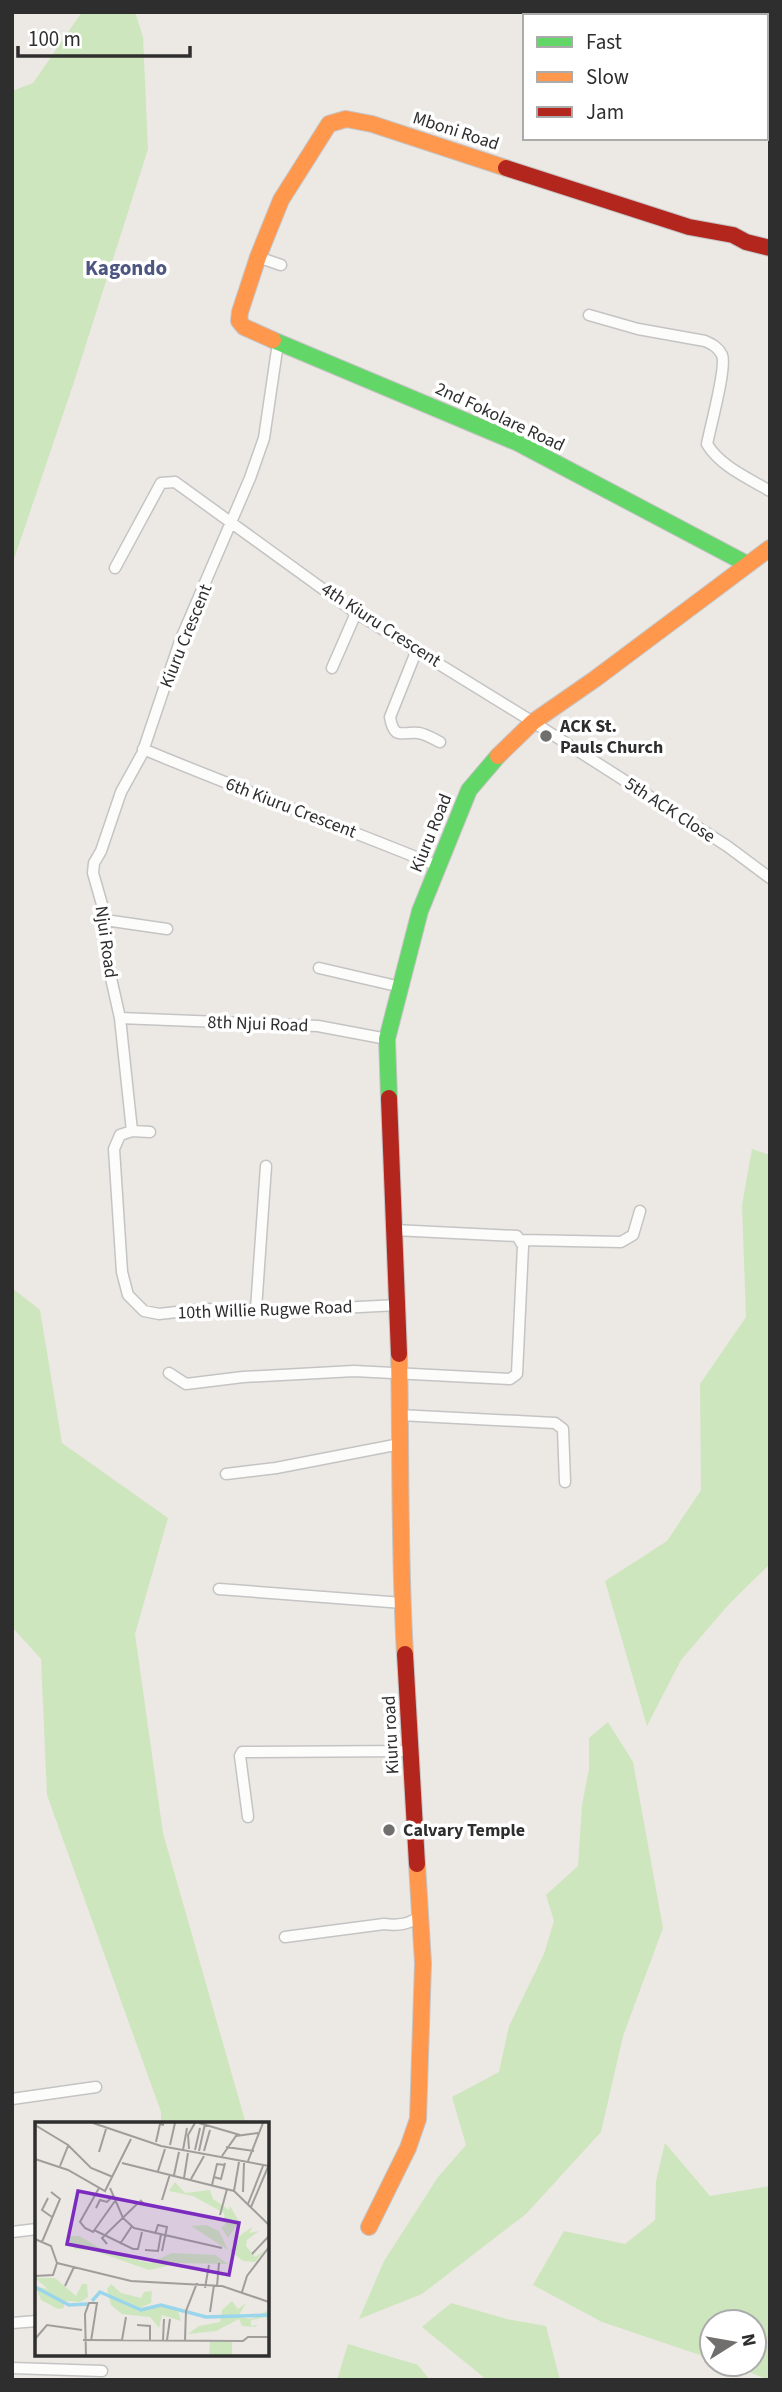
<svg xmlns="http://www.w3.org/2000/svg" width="782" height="2392" font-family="'Source Sans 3',sans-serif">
  <rect width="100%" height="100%" fill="#ece8e4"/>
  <path fill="#cee6be" d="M82,12h53l8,25 5,112 -74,233 -62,183v-474l21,-8z
    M752,1149l18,6v409l-40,39 -49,57 -34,66 -42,-145 62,-40 34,-51 -1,-106 46,-67 -4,-112z
    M12,1288l28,22 22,133 106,75 -33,116 28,199 83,291h-85v-12l-114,-317 -6,-136 -29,-32z
    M608,1722l25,40 30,166 -40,108 -22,96 -75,82 -104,80 -63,25 25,-58 54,-84 28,-32 -14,-48 47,-25 10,-46 35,-72 10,-33 -8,-26 32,-29 4,-61 7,-36v-31z
    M665,2143l45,53 60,-10v194l-44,-16h28v-42h-42v37l-110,-37 -69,-37 31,-54 61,13 30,-24 1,-39z
    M451,2303l56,16 39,7 14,54h-73l-65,-53z
    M348,2344l70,21 12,15h-93z"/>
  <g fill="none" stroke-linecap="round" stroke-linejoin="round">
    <defs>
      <path id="street" d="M258,257l23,8
        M589,315l49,14 67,12c7,3 13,6 17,14 5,12 -12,73 -15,89 13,22 41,34 63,47
        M278,343l-14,95 -14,40 -70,163 -38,113 -21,38 -20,59 -7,12 -1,10 12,42 1,41 14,62 198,8 69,13
        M115,568l46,-85 14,-1 181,131 177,109 194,124 43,32
        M416,652l-26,65c4,24 12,14 29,16 6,1 15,6 21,9
        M332,668l24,-55
        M143,749c98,41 197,77 295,117
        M105,920l62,9
        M319,968l82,19
        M120,1018l12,113 18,1
        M132,1131l-12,4 -6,14 8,123 6,23 16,16 15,3 44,-5 78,2 117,-6
        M522,1240l99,2 12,-7 7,-24
        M256,1309l10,-143
        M169,1373l17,11 57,-7 111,-6 156,8 7,-5 6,-128 -6,-10 -123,-6
        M399,1415l156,8 8,6 2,53
        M226,1474l50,-6 124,-24
        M219,1589l184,14
        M248,1817l-8,-61 2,-4 168,-1
        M285,1937l99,-13c16,2 24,0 37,-8
        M12,2099l84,-12
        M12,2232l25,-3
        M12,2323l25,-2
        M12,2368l90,3"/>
      <path id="fast" d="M273,340l245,103 229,121
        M389,1098l-2,-59 33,-128 49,-121 29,-34"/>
      <path id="slow" d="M273,340l-29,-13 -5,-6 1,-9 18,-55 23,-57 48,-76 17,-5 26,5 134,44
        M498,756l35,-34 62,-43 175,-131
        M399,1354c2,100 0,200 6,300
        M369,2227l39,-79 10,-29 5,-156 -6,-99"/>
      <path id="jam" d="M506,168l183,59 44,8 13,7 24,6
        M389,1098l10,256
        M405,1654l12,210"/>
    </defs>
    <use href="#street" stroke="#c5c4c5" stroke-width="13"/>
    <use href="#fast" stroke="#c5c4c5" stroke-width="18"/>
    <use href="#slow" stroke="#c5c4c5" stroke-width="18"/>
    <use href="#jam" stroke="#c5c4c5" stroke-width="18"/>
    <use href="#street" stroke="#fcfcfb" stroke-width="10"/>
    <use href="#fast" stroke="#63d668" stroke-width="16"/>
    <use href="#slow" stroke="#ff974d" stroke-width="16"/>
    <use href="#jam" stroke="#b3261e" stroke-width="16"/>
  </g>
  <g fill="#706f6e" stroke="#fff" stroke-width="2.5">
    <circle cx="546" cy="736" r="7"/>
    <circle cx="389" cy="1830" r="7"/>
  </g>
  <g text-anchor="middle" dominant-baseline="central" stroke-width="7" stroke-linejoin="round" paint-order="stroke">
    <g font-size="18" fill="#2e2e2e" stroke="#fff">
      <text transform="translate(456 131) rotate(18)">Mboni Road</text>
      <text transform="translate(500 417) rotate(25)">2nd Fokolare Road</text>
      <text transform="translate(381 625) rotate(33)">4th Kiuru Crescent</text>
      <text transform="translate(186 636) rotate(-68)">Kiuru Crescent</text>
      <text transform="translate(291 808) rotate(21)">6th Kiuru Crescent</text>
      <text transform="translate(670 810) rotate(33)">5th ACK Close</text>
      <text transform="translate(431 833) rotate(-68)">Kiuru Road</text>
      <text transform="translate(106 942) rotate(82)">Njui Road</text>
      <text transform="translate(258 1024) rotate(2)">8th Njui Road</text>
      <text transform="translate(265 1310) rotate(-2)">10th Willie Rugwe Road</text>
      <text transform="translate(391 1735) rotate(-93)">Kiuru road</text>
    </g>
    <g font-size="18" font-weight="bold" fill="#2e2e2e" stroke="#fff" text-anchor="start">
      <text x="560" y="726">ACK St.<tspan x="560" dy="21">Pauls Church</tspan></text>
      <text x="403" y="1830">Calvary Temple</text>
    </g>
    <g font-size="21" font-weight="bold" fill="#4d5680" stroke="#fff">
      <text x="126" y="268">Kagondo</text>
    </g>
  </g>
  <g transform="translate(35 2122)">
    <rect width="234" height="234" fill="#ece8e4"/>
    <path d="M140,60l10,11 25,-3 3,9 16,11 1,-4 9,15 -11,17 -7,-11 4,-2 -1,-12 -31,-17 -24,-5zM171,103l13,6 9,19 -37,-24zM218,104l-4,7 10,-2 -12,9 -1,6 9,11 9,-6 -9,11 -12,-1 -13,-10 10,-13 -11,6zM31,114h13l30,17 41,10 22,-10 43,2 13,9 -48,-1 -31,7 -57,-20 -17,-1zM0,156h20l21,18 6,-12h5l1,13 -8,5 -16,-1v7l-6,1 -17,-9 -6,-14 13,3zM76,162l10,9 20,5 3,-6 8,-1 -1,12 -11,5 19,-4 18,4 4,13 -19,-6 -3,13 -9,-11 -28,-3 -11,-9 -4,-16zM197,179l6,8 8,-6 -8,14 13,2 18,-9v17l-3,-10 -15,3v6l7,-1 -3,2 -13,-1 -3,-7 -23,12 -28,3 11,-8 21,-4 2,-12zM175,220h22v14h-23z" fill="#cee6be"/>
    <path fill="none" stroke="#99d6ec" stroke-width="3.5" d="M0,165l34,18 19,-1M57,179l8,-9 41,18 20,-5 45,12 63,-2"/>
    <path fill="none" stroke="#a09e9b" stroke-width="2" d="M58,1l68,23 108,20M164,1l41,12M0,3l33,20 23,23 22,9M121,20l4,-18 4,1M135,23l5,-22M191,25l28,4M154,27l-1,-14 7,-12M148,28l4,-22M160,28l5,-22M164,29l6,-27M169,29l6,-21M64,30l7,-23M187,34l14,-20 22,-3M0,37l33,11 37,21 26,-52M213,39l15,-38M87,41l112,28 35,34M25,44l8,-20M123,49l7,-22M139,53l5,-23M179,55l7,2 4,-16M149,56l4,-25M156,57l13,-23M177,63l5,-21 8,1M64,66l-19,34 5,6 8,4 22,-31M75,66l13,30 11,10 88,20M199,69l5,-29M208,70l1,-29M13,76l-6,12 10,7M127,78l8,-26M213,82l15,-38M216,85l17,-40M61,86l4,-8 7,2 6,-6M185,93l7,-26M59,108l39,19h5l4,-17M120,112l3,-9 9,2 -5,24M0,117l16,7 6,17 -4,12 -18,1M7,120l18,-43 -9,-7M72,122l-5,-6 36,-35h5l-3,-3M85,122l12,-18M110,128l13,1 3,-17M217,132l17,-18M22,141l74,18 91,5 47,16M30,164l9,-19M182,164l2,-23M170,166l4,-23M207,170l5,-16 22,-29M175,190l4,-27M102,203l13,1v14M0,217l12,-14 35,5M48,218l160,1 5,-4h21M87,218l4,-23M128,218l1,-21M132,218l3,-21M150,218l1,-29 11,-28M51,234l-1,-42 4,-11h8l-6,38"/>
    <path fill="#7b2cbf" fill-opacity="0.15" stroke="#7b2cbf" stroke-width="3.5" d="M43,69l161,32 -10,52 -162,-31z"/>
    <rect width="234" height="234" fill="none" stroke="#2e2e2e" stroke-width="3.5"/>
  </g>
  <rect width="782" height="2392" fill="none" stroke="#2e2e2e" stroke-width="28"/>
  <rect x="523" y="14" width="245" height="126" fill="#ffffff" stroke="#ababab" stroke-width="2"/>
  <rect x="537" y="37" width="35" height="10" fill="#63d668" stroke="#ababab" stroke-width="2"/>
  <text x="586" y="49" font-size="21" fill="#2e2e2e">Fast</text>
  <rect x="537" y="72" width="35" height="10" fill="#ff974d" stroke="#ababab" stroke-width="2"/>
  <text x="586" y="84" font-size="21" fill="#2e2e2e">Slow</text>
  <rect x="537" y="107" width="35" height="10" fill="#b3261e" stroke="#ababab" stroke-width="2"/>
  <text x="586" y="119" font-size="21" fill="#2e2e2e">Jam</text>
  <g transform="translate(733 2343) rotate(79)"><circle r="33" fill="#ffffff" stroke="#ababab" stroke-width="2"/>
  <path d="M0-5L12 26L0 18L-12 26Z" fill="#706f6e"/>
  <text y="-10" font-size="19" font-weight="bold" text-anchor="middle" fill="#2e2e2e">N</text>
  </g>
  <path d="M18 46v10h172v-10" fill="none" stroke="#2e2e2e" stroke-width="3.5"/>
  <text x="28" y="46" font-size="21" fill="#2e2e2e" stroke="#ffffff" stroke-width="5" paint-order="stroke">100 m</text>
</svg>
